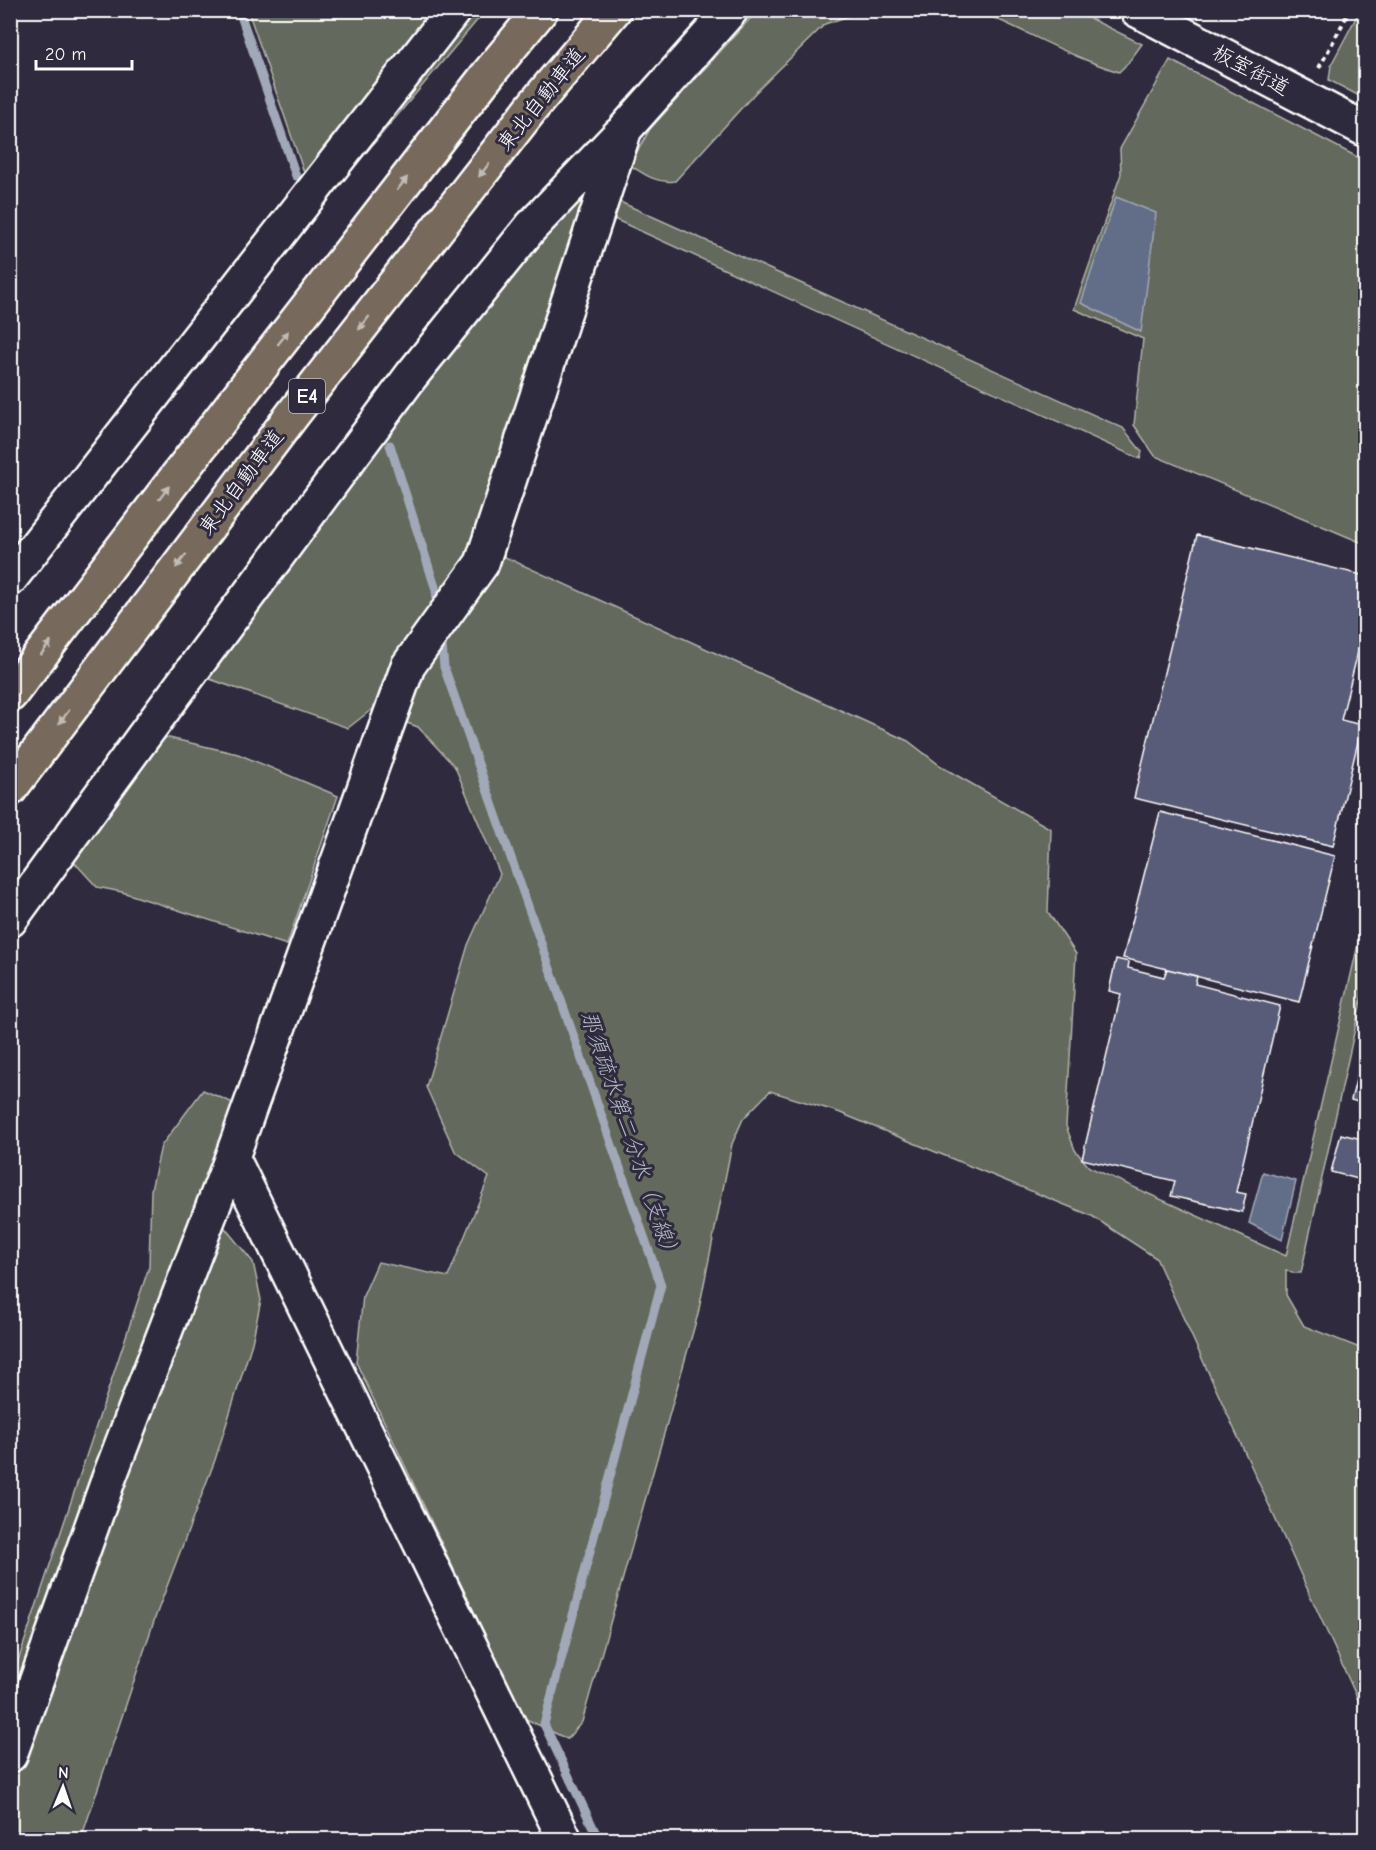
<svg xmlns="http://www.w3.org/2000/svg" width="1376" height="1850" font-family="'Comic Neue','Klee One',sans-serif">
  <rect width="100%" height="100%" fill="#2f2a3d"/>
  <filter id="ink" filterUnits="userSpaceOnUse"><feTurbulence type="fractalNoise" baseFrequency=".0167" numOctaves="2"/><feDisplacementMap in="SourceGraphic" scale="12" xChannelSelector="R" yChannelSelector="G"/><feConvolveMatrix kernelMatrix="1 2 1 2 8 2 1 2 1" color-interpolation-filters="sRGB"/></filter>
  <g filter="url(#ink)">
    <path fill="#64695b" stroke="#b2b4ad" stroke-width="1.5" d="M1360,10l5,1v88l-36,-19 2,-15z
      M248,11h237l-162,193 -15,-20z
      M757,11h106l-38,13 -69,68 -81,89c-18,3 -31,-7 -45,-16l20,-36z
      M978,11h97l67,33 -14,19 -9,9c-49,-15 -94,-42 -141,-61z
      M1170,60l195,101v383l-210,-88 -21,-31 9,-86 -69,-30 47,-135 -1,-25z
      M575,194l7,10 -98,315 21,38 403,184 34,26 109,62 -3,83 28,42 -10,172 9,24 14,17 197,89 76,-329 3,1v55l-64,290h-9l-6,-3v25l18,31 61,24v365l-209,-457 -64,-42 -254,-104 -68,-21 -27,28 -11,25 -34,170 -116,408 -15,17 -43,-21 -168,-356 7,-66 15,-34 70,15 41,-100 -34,-26 -29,-64 42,-142 32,-71 -45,-107 -37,-40 -47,-17 -23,18 -141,-50 204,-302z
      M618,201l505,227 19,24 -2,7 -528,-241z
      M152,734l86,20 100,42 -51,149 -165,-53 -25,-5 -23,-25 -3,-13z
      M203,1090l28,12 2,26 -24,63 16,37 28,34 8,38 -9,43 -37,117 -60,158 -74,221 -70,1v-158l138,-415 2,-77 10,-44z"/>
    <path fill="#626e87" stroke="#a1a8b7" stroke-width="1.5" d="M1116,197l40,16 -15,119 -60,-29z
      M1263,1172l33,9 -14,59 -33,-17z"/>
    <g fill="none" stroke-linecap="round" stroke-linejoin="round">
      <path stroke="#a1a8b7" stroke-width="9" d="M239,10l57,166
        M390,445l46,145 2,20
        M441,635l3,32 217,618 -117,439 55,116"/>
    </g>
    <path fill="#595c79" stroke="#fff" stroke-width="1.5" d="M1197,535l169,41v44l-25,100 21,5 -29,121 -199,-48z
      M1160,812l175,44 -36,146 -176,-44z
      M1116,959l13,3 -1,6 36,9 3,-8 30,7 -2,8 85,22 -44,186 10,2 -4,18 -71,-16 4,-15 -93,-22 39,-165 -12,-3z
      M1360,1064l6,1v39l-15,-4z
      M1341,1134l25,6v41l-35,-9z"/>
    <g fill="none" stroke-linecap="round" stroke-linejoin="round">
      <defs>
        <path id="minor" d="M10,579l444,-569
          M10,920l133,-183 268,-361 120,-149 88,-92
          M232,1157l333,683
          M10,1755l99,-277 123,-321 176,-491 74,-103 143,-434 106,-119"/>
        <path id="secondary" d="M1137,10l229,120"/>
        <path id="motorway" d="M10,695l237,-310 242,-312 52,-63
          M10,789l283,-375 241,-309 80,-95"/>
      </defs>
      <use href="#minor" stroke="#fff" stroke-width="38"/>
      <use href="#secondary" stroke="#fff" stroke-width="38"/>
      <use href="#motorway" stroke="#fff" stroke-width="38"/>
      <path stroke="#fff" stroke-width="4" stroke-dasharray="4.5 4.5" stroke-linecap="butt" d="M1319,68l31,-58"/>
      <use href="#minor" stroke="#2f2a3d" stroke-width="33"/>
      <use href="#secondary" stroke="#2f2a3d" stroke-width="33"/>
      <use href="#motorway" stroke="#77695c" stroke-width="33"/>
    </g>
    <defs><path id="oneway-solid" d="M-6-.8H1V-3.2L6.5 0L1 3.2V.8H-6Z" transform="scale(1.5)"/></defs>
    <g fill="#c2bcb6">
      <use href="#oneway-solid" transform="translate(484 170) rotate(128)"/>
      <use href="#oneway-solid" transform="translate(402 184) rotate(-52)"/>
      <use href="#oneway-solid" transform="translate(364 323) rotate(128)"/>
      <use href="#oneway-solid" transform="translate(283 338) rotate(-52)"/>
      <use href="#oneway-solid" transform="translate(164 493) rotate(-53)"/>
      <use href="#oneway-solid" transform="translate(181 561) rotate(127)"/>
      <use href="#oneway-solid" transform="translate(46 648) rotate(-53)"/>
      <use href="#oneway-solid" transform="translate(64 717) rotate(127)"/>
    </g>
  </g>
  <g text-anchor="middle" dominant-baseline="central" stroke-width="6" stroke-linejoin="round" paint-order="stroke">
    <rect fill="#2f2a3d" stroke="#c1bfc5" stroke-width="1.5" x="289" y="379" width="36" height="34" rx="4.5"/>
    <g font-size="20" font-weight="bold" fill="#fff">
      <text x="307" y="396">E4</text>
    </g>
    <g font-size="21" fill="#fff" stroke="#2f2a3d">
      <text transform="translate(1251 70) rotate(28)">板室街道</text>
      <text transform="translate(541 99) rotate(-51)">東北自動車道</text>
      <text transform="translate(241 482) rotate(-53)">東北自動車道</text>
    </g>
    <g font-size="22" font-style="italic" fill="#b0b6c3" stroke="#2f2a3d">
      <text transform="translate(630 1136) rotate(71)">那須疏水第二分水（支線）</text>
    </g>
  </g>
  <rect width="1376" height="1850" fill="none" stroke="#2f2a3d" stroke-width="36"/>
  <rect x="18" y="18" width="1340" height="1814" fill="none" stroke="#fff" stroke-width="2" filter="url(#ink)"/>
  <g transform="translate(63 1787) rotate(2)" stroke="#2f2a3d" stroke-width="4.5" paint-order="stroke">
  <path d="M0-4.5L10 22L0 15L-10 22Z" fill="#ffffff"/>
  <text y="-9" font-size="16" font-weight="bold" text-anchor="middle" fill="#ffffff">N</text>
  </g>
  <path d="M36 60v9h96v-9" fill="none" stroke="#ffffff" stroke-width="3"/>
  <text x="45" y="60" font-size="18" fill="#ffffff" stroke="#2f2a3d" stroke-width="4.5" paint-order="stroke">20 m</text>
</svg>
